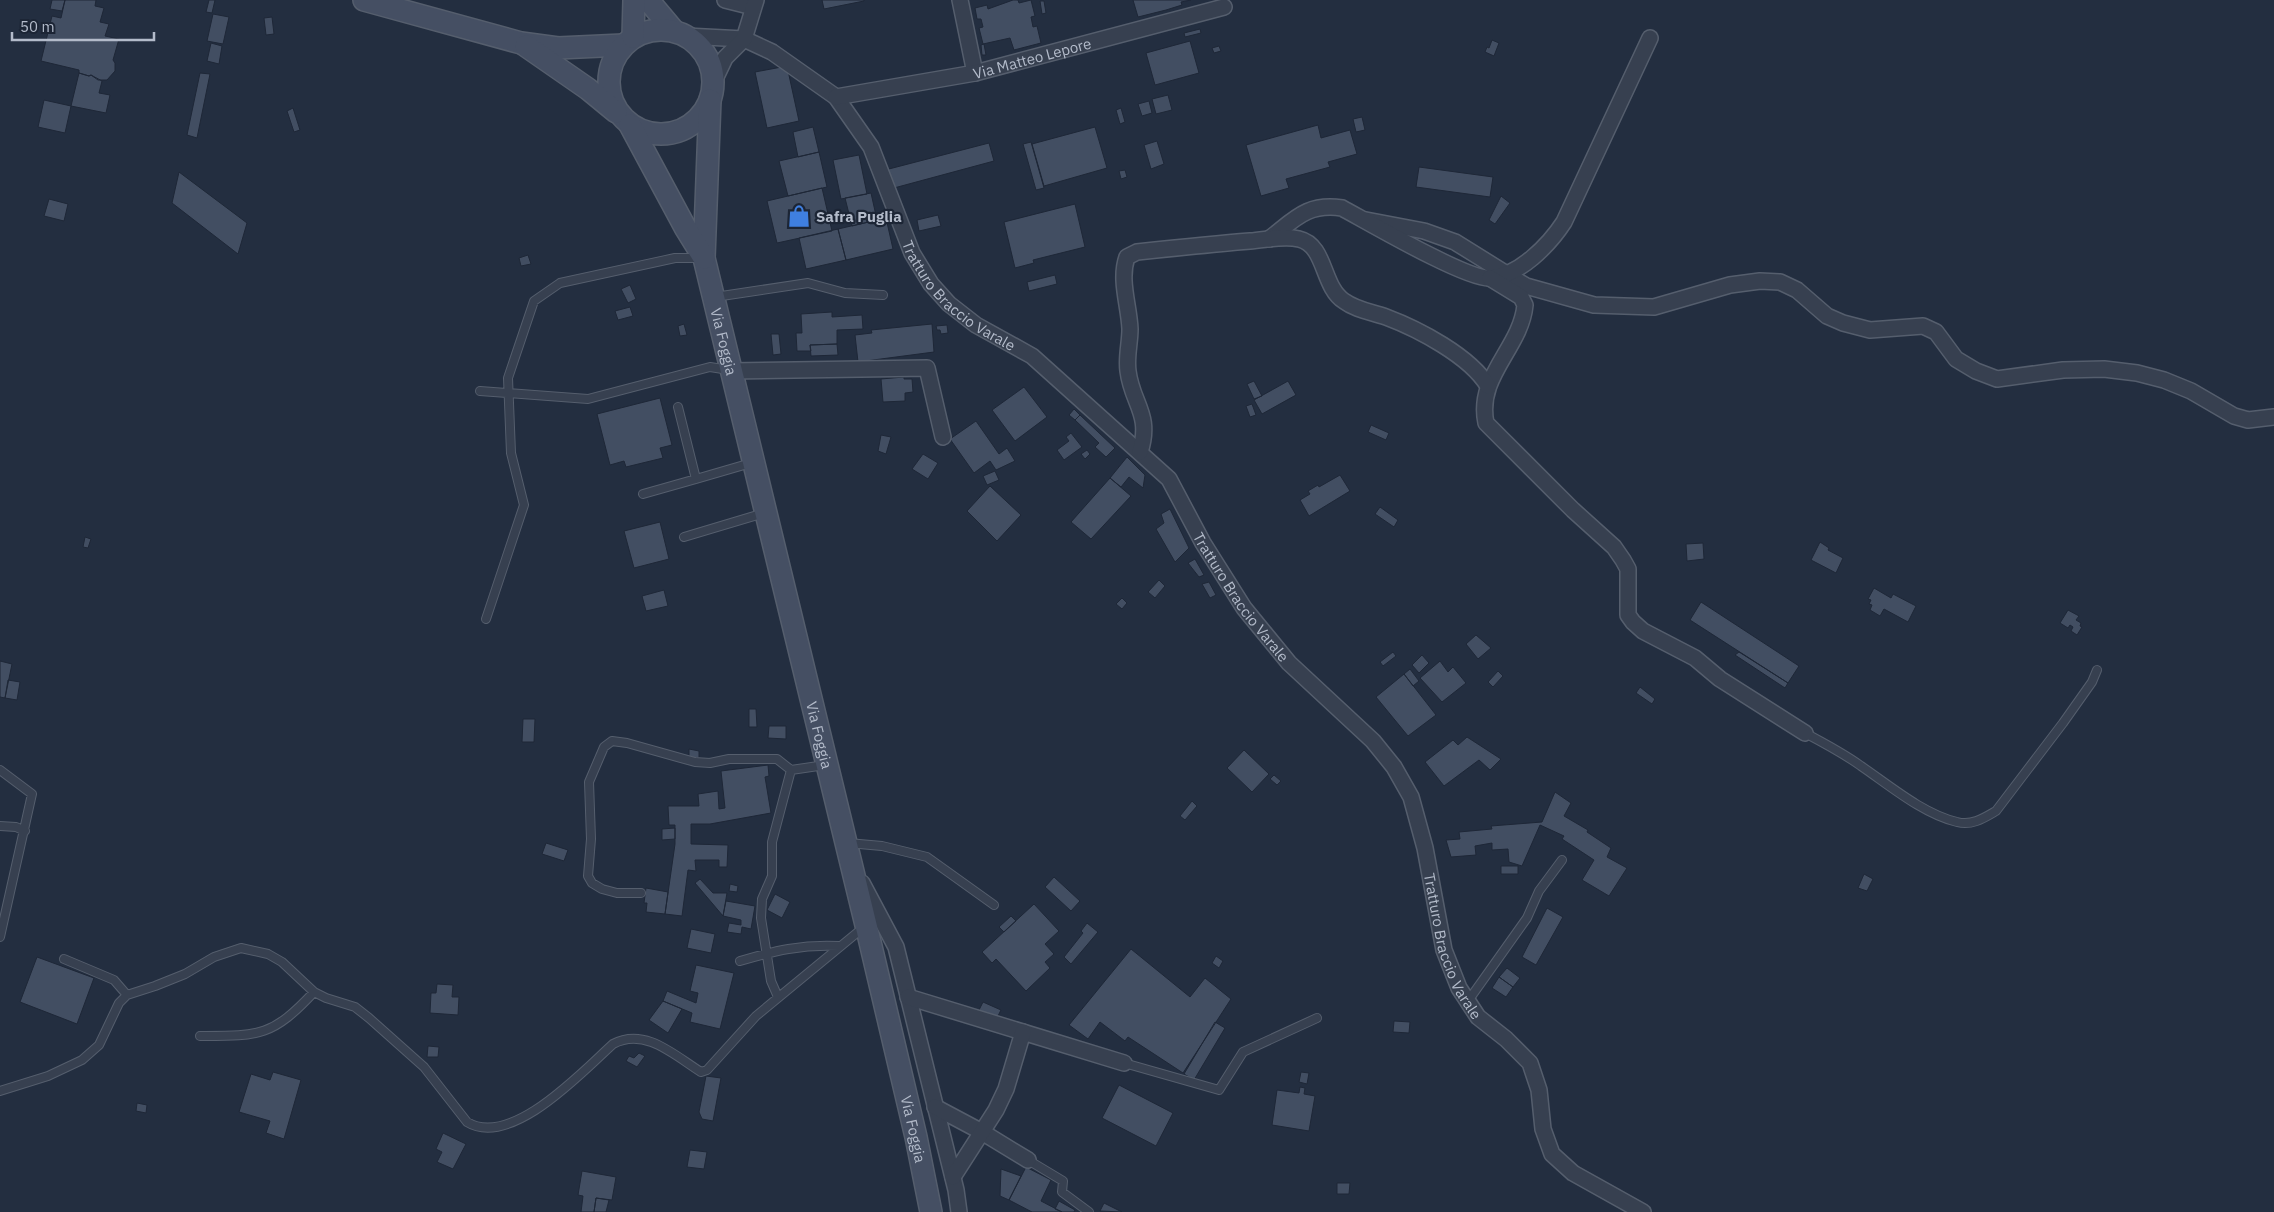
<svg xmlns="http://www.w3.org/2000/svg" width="2274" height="1212" font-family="'IBM Plex Sans',sans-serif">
  <rect width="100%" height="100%" fill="#232e40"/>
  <path fill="#424e62" stroke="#1e2737" d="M52,0h13l-3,11 -12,-2z
    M65,0h31l-1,6 9,2 -4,14 9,2 -4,12 14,3 -6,21 2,3v8l-8,9h-9l-7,-5 -2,1 -10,-3v-3l-38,-9 11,-45 9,2z
    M209,0h6l-3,13 -6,-1z
    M822,0h42v1l-40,8z
    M1013,0h5l1,3 12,-3 4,16 -4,1 2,10 4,-1 4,17 -27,7 -4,-12 -27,6 -4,-16 4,-1 -2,-8h-4l-2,-11 12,-3 1,4z
    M1133,0h58l-10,2 1,3 -16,5 -28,7z
    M1040,1h4l2,12 -4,1z
    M213,14l16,3 -6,27 -16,-3z
    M272,17l2,17 -8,1 -2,-17z
    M1200,29l1,4 -16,4 -1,-4z
    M1492,40l7,3 -5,13 -9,-4 2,-5 2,1z
    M1190,41l9,32 -44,12 -9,-32z
    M211,43l11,3 -3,18 -12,-3z
    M984,44l2,11h-4l-1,-10z
    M1219,46l2,5 -7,2 -2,-5z
    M787,66l12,55 -32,7 -12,-56z
    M79,73l10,3 2,-1 11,6 -3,12 11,2 -4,18 -35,-7z
    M200,73l10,1 -13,64 -10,-3z
    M1168,95l4,15 -16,4 -4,-15z
    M44,100l27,6 -6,27 -27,-6z
    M1149,101l3,12 -10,3 -4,-12z
    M293,108l7,22 -6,2 -7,-21z
    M1121,108l4,14 -5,2 -4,-14z
    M1362,117l3,13 -9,2 -3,-13z
    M1318,125l3,13 29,-8 7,24 -29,8 2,5 -44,12 3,9 -28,8 -15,-51z
    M813,127l6,25 -21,5 -5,-25z
    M1095,127l12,41 -63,18 -12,-42z
    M1157,141l7,23 -13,5 -7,-24z
    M1031,142l13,46 -8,2 -13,-46z
    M989,143l5,18 -100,27 -9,-18z
    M819,152l8,35 -39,9 -9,-35z
    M859,155l8,39 -26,5 -8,-39z
    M1419,167l74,10 -3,20 -74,-10z
    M1125,170l2,7 -6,2 -2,-8z
    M179,172l68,51 -9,31 -66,-51z
    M822,188l10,43 -55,12 -10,-42z
    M871,193l6,27 -25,6 -7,-28z
    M1501,196l9,7 -15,21 -6,-4z
    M49,199l19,5 -4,17 -20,-5z
    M1075,204l10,43 -52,13 1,3 -19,5 -11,-46z
    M938,215l3,11 -22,5 -2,-11z
    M886,218l7,31 -47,11 -8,-31z
    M838,229l8,31 -40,9 -7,-31z
    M528,255l3,9 -10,2 -2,-8z
    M1055,275l2,9 -28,7 -2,-9z
    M630,285l6,14 -8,4 -7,-14z
    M630,307l3,9 -15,4 -3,-9z
    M832,312v5l30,-2 1,14 -26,1v14l-27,1 1,6h-14l-1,-18h6l-1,-19z
    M684,324l3,11 -7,1 -2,-10z
    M932,324l2,28 -76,10 -3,-27 17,-2 -1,-3z
    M947,325l1,8 -7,1 -1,-4h-3l-1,-4z
    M771,334h8l2,20 -8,1z
    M837,344l1,11 -27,1 -1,-11z
    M904,377v2h8l1,13 -8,1v8l-22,1 -2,-23z
    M1254,381l8,15 -8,3 -7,-15z
    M1288,381l8,14 -34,19 -8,-14z
    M1024,387l23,30 -32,24 -23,-31z
    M660,398l12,47 -12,3 3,10 -37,9 -2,-6 -14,4 -13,-51z
    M1252,404l4,11 -6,2 -4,-11z
    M1074,409l6,6 -5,5 -6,-5z
    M1080,415l35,33 -9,9 -11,-10 4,-4 -24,-23z
    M976,421l23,33 8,-6 8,13 -19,9 -6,-9 -16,12 -24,-34z
    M1371,425l18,8 -3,7 -18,-8z
    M1071,433l11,14 -18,13 -7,-10 12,-9 -3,-4z
    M881,435l10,2 -5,17 -8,-3z
    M1087,450l3,4 -5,5 -4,-5z
    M923,454l15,9 -10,16 -16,-10z
    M1127,457l18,18 -2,13 -14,-11 -8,10 -11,-9z
    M995,471l4,9 -12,5 -4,-9z
    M1340,475l10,16 -41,25 -9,-16 10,-6 -2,-3 10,-6 1,2z
    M1110,478l21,18 -40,43 -20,-17z
    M990,486l31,29 -24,26 -30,-30z
    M1380,507l18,13 -4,7 -19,-13z
    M1170,509l19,39 -14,14 -19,-33 8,-6 -3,-9z
    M660,522l9,37 -35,9 -10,-37z
    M85,537l6,2 -3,9 -5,-1z
    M1820,542l9,6 -1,2 15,8 -7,15 -25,-13z
    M1703,543l1,16 -17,2 -1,-17z
    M1195,559l9,16 -5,2 -11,-14z
    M1159,580l6,6 -10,12 -7,-6z
    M1209,582l7,13 -6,3 -8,-14z
    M1874,588l17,10 2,-4 23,12 -8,16 -24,-13 -4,7 -10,-6 2,-5 -3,-1 2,-4 -3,-1z
    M664,590l4,16 -22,5 -4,-15z
    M1122,598l5,5 -5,6 -6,-5z
    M1701,602l98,64 -11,17 -98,-63z
    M2068,610l11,6 -3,4 5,3 -1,3 2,1 -5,8 -6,-4 2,-4 -3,-2 -2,3 -8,-5z
    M1476,635l15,13 -13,11 -12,-15z
    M1393,652l3,4 -13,10 -3,-4z
    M1739,652l49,31 -3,5 -50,-33z
    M1422,655l7,8 -10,10 -7,-8z
    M0,661l12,3 -7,34 -5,-1z
    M1440,661l8,11 5,-5 13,16 -24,19 -22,-24z
    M1410,669l9,12 -6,5 -9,-12z
    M1498,671l5,5 -10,11 -5,-5z
    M1404,674l32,41 -28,21 -32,-39z
    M8,680l12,2 -3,18 -12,-2z
    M1640,687l15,12 -3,5 -16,-11z
    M749,709h7l1,18h-8z
    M523,719h12l-1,23h-12z
    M769,726h17v13l-18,-1z
    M1467,737l34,22 -11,11 -11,-10 -35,26 -19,-24 28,-22 5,5z
    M689,749l10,2v7l-10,-1z
    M1244,750l25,24 -17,18 -25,-24z
    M768,765l1,11 -4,1 6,36 -61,11h-19v20l37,1 -1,22h-8v-7h-24l1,11 -8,-1 -6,46 -17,-2 10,-70v-19h-6l-1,-19h31l-1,-12 20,-3 1,18 6,-1 -4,-37z
    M1274,775l7,6 -4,4 -7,-6z
    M1555,792l16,11 -7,13 24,14 -1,2 24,16 -4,9 20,11 -18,28 -27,-16 12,-20 -32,-21 2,-3 -24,-11 -18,41 -13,-4 -1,-13 -16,1v-7l-17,3 1,9 -25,2 -5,-17 14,-1 -1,-7 33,-3 -1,-3 51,-4z
    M1192,801l5,5 -12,14 -5,-4z
    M675,828v11l-13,1v-11z
    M546,843l22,7 -4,11 -22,-7z
    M1501,866h17v8h-17z
    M1864,874l9,5 -6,12 -9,-3z
    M1054,877l26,24 -9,10 -26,-24z
    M700,879l13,14h14l-4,23 -28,-33z
    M730,884l8,2 -1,6 -8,-1z
    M646,888l22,4 -3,22 -19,-2 1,-9h-3z
    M775,894l15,8 -8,16 -15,-8z
    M726,901l29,5 -4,23 -9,-2 -1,7 -14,-2 2,-9 12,2v-5l-18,-4z
    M1034,904l25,27 -14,13 9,10 -9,8 5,6 -24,23 -30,-32 -4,4 -10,-11z
    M1547,908l16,9 -27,48 -14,-8z
    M1011,916l5,5 -12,11 -5,-5z
    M1087,923l11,9 -27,32 -7,-7 19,-24 -2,-2z
    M691,929l24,5 -4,19 -24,-5z
    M1131,949l59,48 15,-19 26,21 -48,74 -55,-36 -3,4 -25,-19 -12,17 -19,-14z
    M1216,956l7,5 -4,7 -7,-5z
    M37,957l57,21 -17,46 -57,-22z
    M696,965l38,8 -14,56 -30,-7 2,-9 -29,-12 4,-10 29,12 2,-10 -8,-2z
    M1507,968l13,10 -7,9 -14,-10z
    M1499,977l14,10 -7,10 -14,-9z
    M437,984l16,1 -1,12h7l-1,18 -28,-2 1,-20h5z
    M663,1001l19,8 -14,24 -19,-13z
    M983,1002l18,8 -5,10 -18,-8z
    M1394,1021l16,1 -1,11 -16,-1z
    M1215,1022l10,6 -31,52 -10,-6z
    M428,1046l11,1 -1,10h-11z
    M639,1053l6,3 -8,11 -11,-6 3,-5 5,2z
    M273,1072l28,8 -17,59 -18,-6 4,-12 -31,-9 12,-38 19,6z
    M1301,1072l8,1 -2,11 -8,-2z
    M706,1076l15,2 -8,43 -11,-2 -3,-7z
    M1119,1085l54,28 -17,33 -54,-28z
    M1300,1087l5,1 -1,6 11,2 -6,35 -37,-6 5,-35 22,3z
    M137,1103l10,2 -1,8 -10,-2z
    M443,1133l23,11 -13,25 -16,-7 5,-10 -6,-3z
    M690,1150l17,2 -3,17 -17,-2z
    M1026,1167l25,13 -10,21 21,11h-30l-23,-12z
    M1001,1169l20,7 -12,24 -9,-4z
    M582,1171l34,6 -4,23 -16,-2 -2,14h-13l2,-16 -5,-1z
    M1337,1183h13l-1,11h-12z
    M596,1198l13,2 -3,12h-12z
    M1059,1201l16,9 -1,2h-12l-7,-3z
    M1104,1203l18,9 -22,-1z"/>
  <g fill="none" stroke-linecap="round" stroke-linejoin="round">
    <defs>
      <path id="service" d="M715,297l93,-14 37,10 38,2
        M480,391l108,8 122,-32 19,3
        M678,407l18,72 55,-16
        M643,494l53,-15
        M684,537l80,-24
        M486,619l38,-114 -13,-52 -3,-75 26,-77 26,-18 115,-25h27
        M1805,733c19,10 38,20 56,33 28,19 62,48 96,56 15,4 27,-4 39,-11l67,-88 29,-41 5,-12
        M0,770l32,24 -32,143
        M0,826l16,1 9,4
        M848,843l34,3 45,11 67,48
        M641,893h-24l-15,-4 -10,-6 -4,-7 3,-37 -2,-57 15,-35 8,-6 15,2 68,19 15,1 19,-4h48l14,11
        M64,959l50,21 13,15
        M740,961c34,-10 62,-17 99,-15
        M778,997l-7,-16 -10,-63 1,-19 10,-23v-34l19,-72 34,-5
        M1468,1001l59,-83 12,-27 23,-31
        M200,1036c59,0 72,1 114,-44
        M1124,1063l95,27 24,-38 74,-34
        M0,1091l48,-15 34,-16 17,-15 20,-42 8,-8 28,-9 30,-12 29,-17 27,-9 27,6 14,8 32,30 12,6 29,9 14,11 55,49 43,55c44,27 115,-50 146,-78 32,-17 61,11 88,28l6,-2 49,-54 108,-89
        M1028,1160l35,21 -1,11 27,20"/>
      <g id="minor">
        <path d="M725,0l28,7"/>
        <path d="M960,0l15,73"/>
        <path id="s1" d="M686,36l58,3 28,13 64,45 35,50 41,106 19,31 18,20 27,21 56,31 137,123 34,64 41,65 45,55 84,78 21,26 17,30 14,51 19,102 15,38 19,29 28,22 24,24 9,27 4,39 9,25 21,19 70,39"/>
        <path d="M714,81l11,-23 19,-19 12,-39"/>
        <path id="s2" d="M836,97l139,-24 249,-66"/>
        <path d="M1366,220l58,11 31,11 71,44 68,19 60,2 76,-22 30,-4 20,1 17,8 30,26 16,7 27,7 53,-4 13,6 20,27 20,12 21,8 66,-9 41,-1 33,4 27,7 27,11 43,25 14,4 26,-3"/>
        <path d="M1269,239c26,-20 38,-36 73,-31 26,14 125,72 148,70 29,-2 59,-33 74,-56l86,-184"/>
        <path d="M1490,278l31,19 4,8c-4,43 -49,71 -39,118l87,87 41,37 9,13 5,9v46l5,7 10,9 52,27 25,21 85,54"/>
        <path d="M731,371l196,-3 16,69"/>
        <path d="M1140,452c12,-38 -8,-48 -12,-81 -2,-14 2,-28 2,-42 -1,-24 -11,-49 -3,-72l10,-5c38,-4 76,-8 113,-11 16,-1 34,-6 49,-2 27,6 23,48 45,62 12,9 28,11 42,16 32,12 84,39 102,69"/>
        <path d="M862,883l34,64 60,243 3,22"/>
        <path d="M908,997l216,66"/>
        <path d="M935,1107l47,25 46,28"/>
        <path d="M953,1177l43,-67 10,-21 17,-57"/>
      </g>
      <g id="secondary">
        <path d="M364,0l157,43 37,5 65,-3"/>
        <path d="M648,0l26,31"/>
        <circle cx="661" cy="82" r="52"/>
        <path d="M633,37l1,-37"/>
        <path d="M526,46l62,43 28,23"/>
        <path id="s3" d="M710,100l-6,158 162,667 50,212 15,75"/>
        <path d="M630,125l56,104 18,29"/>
      </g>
    </defs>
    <use href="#service" stroke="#555e6d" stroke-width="10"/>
    <use href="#minor" stroke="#555e6d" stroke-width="18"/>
    <use href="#secondary" stroke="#555e6d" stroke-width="24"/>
    <use href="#service" stroke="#374050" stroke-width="8"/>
    <use href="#minor" stroke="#374050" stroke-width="15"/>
    <use href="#secondary" stroke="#454f63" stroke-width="21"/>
  </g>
  <defs>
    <symbol id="shop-bare" viewBox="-9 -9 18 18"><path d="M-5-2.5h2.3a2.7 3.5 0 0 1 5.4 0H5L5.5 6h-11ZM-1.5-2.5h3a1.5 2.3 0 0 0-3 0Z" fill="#3f7fe0" stroke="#1c2535" stroke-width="2.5" paint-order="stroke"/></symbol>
  </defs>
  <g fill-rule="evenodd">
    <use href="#shop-bare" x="783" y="200" width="32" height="32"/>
  </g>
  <g text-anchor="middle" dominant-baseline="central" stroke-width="4.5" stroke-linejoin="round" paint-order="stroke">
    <g font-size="15" fill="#b3bbca" stroke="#1c2535">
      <text stroke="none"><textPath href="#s2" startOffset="200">Via Matteo Lepore</textPath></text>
      <text stroke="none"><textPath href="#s1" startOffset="406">Tratturo Braccio Varale</textPath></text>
      <text stroke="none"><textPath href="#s3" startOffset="244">Via Foggia</textPath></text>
      <text stroke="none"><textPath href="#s1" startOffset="826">Tratturo Braccio Varale</textPath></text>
      <text stroke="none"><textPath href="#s3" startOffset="649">Via Foggia</textPath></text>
      <text stroke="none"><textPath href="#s1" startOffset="1246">Tratturo Braccio Varale</textPath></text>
      <text stroke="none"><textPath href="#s3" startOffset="1054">Via Foggia</textPath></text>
    </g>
    <g font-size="15" font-weight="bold" fill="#b3bbca" stroke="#1c2535" text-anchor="start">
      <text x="816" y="216">Safra Puglia</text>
    </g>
  </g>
  <path d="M12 32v8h142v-8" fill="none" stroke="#b3bbca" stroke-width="2.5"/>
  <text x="20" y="32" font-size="15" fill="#b3bbca" stroke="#1c2535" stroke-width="4" paint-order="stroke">50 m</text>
</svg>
